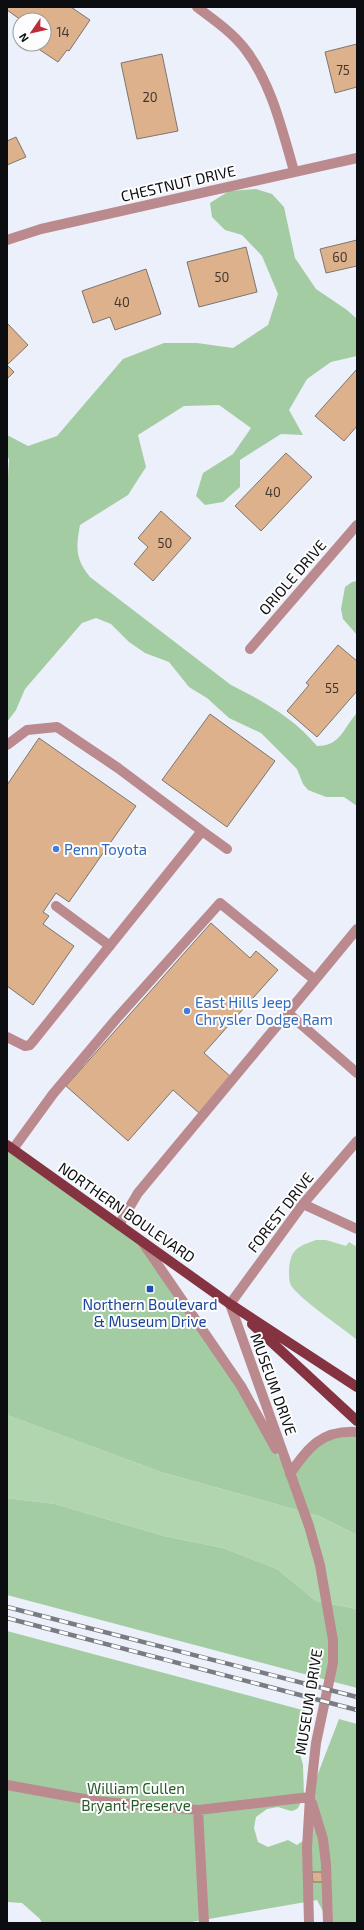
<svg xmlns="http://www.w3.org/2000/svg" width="364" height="1930" font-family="'Exo 2',sans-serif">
  <rect width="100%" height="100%" fill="#ecf0fa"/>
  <path fill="#b1d6af" d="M316,1240h10l20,6 3,-4 8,5v93c-18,-15 -51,-36 -65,-53 -3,-4 -3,-11 -3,-15 1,-22 7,-25 27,-32z
    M7,1415l154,57 158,44 38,19v74l-41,-8 -39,-32 -54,-21 -59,-12 -109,-32 -48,-6z"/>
  <path fill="#a4cca2" d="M256,189l16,5 12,13 11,51 21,31 31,21 10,9v37l-26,6 -24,17 -18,31 14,25 -22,-1 -41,26v27l-17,15 -18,3 -9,-9 7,-23 30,-19 18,-26 -32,-23 -35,1 -46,29 8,32 -18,28 -48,30c-4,22 -5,34 10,52l141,108c32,16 63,33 86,61 24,0 26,-18 40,-33v93l-13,-9h-18l-18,-7 -5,-6 -6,-15 -36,-36 -32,-15 -22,-20 -18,-11 -20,-25 -24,-9 -16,-11 -18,-18 -15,-6 -14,5 -57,66 -9,21 -9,12v-227l2,-36 -2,-3v-21l21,11 29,-10 66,-77 41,-16h33l36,5 35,-23 10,-31 -16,-38 -20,-21 -17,-5 -13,-13 -2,-14 19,-12z
    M357,581v54l-14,-16 -2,-10 4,-22 7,-5z
    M7,1146l133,97 100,145 49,87 31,-33 37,-8v101l-38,-19 -158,-44 -154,-57z
    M7,1498l48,6 109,32 59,12 54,21 39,32 41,8v79l-350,-93z
    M7,1631l299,80 -10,28 7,26 1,31 -6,12 -3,2 -4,1 -13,-4 -11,2 -11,8 -2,11 4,14 10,5 20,-7 9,5 7,-5 13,-64 22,-57 18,5v199h-28l-12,-23 -131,23h-144l-2,-4 -18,-16 -15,-1z"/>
  <path fill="#ddb18c" stroke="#7d756f" d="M7,7h64l19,13 -21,31 -2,-1 -9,12 -27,-18h13v-24h-23l-14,-10z
    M357,44v43l-22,6 -10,-41z
    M162,54l16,77 -41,8 -16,-76z
    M16,137l10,20 -19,8v-24z
    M357,240v26l-31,7 -6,-24z
    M246,247l11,45 -58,15 -12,-45z
    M146,269l15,45 -46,16 -5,-13 -17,6 -11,-32z
    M7,323l21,22 -21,20 7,7 -7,7z
    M357,369v57l-13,15 -29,-25z
    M286,453l26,24 -51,54 -26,-25z
    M161,511l30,27 -38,43 -19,-17 14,-17 -10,-9z
    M338,645l19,16v30l-40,46 -30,-26 22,-26 -3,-2z
    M210,714l65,47 -48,66 -65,-47z
    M39,738l97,68 -67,96 -13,-9 -13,19 6,4 -6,8 31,22 -41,59 -26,-19v-201z
    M211,923l39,35 6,-7 22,19 -74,83 27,24 -32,36 -26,-23 -45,51 -62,-55z
    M312,1872h10l1,10h-10z"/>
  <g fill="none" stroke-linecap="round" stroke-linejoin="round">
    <path stroke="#bb8a8f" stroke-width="10" d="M197,7c17,13 35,25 48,42 27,35 37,81 49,122
      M7,240l34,-11 316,-71
      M250,649l107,-124
      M7,745l20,-15 30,-3 61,41 84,63 -168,209 -4,5 -5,1 -18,-9
      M202,831l25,18
      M56,906l54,40
      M315,980l42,-51
      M288,1013l69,60
      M13,1149l40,-55 64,-76 103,-115 95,77 -177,213 -19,32
      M303,1204l54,25
      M143,1243l98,143 35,63
      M290,1474c18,-27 32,-44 67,-42
      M7,1785l88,16 103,9 112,-13
      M312,1803l11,36 3,25 2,59
      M198,1810l6,113
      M309,1923l-2,-75 3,-51 6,-54 17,-80v-23l-13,-75 -11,-39 -79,-222 73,-100 54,-63"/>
    <path stroke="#853341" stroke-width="10" d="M7,1145l223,159 127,83
      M252,1324l105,97"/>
    <defs>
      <path id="rail" d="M7,1607l350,90
        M7,1618l350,92"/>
    </defs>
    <use href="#rail" stroke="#7a7c83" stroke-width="4.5"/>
    <use href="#rail" stroke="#fdfdfd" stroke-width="3" stroke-dasharray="9" stroke-linecap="butt"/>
  </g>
  <g fill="#3f7fe0" stroke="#fdfdfd" stroke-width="1.5">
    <circle cx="56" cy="849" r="4"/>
    <circle cx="187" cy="1011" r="4"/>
  </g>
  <rect fill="#1a4fb4" stroke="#fdfdfd" stroke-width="1.5" x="146" y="1285" width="8" height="8" rx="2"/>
  <g text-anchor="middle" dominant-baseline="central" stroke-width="4" stroke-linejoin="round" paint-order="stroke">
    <g font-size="13" fill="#40362f">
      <text x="63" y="32">14</text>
      <text x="343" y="70">75</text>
      <text x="150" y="97">20</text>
      <text x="340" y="257">60</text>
      <text x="222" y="277">50</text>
      <text x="122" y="302">40</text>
      <text x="273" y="492">40</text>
      <text x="165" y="543">50</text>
      <text x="332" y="688">55</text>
    </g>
    <g font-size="15" fill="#0c0d10" stroke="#fdfdfd">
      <text transform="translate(178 183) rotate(-13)">CHESTNUT DRIVE</text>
      <text transform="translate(292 577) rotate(-49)">ORIOLE DRIVE</text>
      <text transform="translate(127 1212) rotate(35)">NORTHERN BOULEVARD</text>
      <text transform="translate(280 1212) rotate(-52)">FOREST DRIVE</text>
      <text transform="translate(274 1384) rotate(70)">MUSEUM DRIVE</text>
      <text transform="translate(308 1702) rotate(-81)">MUSEUM DRIVE</text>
    </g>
    <g font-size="15" fill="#366cbe" stroke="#fdfdfd" text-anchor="start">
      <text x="64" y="849">Penn Toyota</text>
      <text x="195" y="1002">East Hills Jeep<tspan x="195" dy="17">Chrysler Dodge Ram</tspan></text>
    </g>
    <g font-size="15" fill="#164399" stroke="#fdfdfd">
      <text x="150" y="1304">Northern Boulevard<tspan x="150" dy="17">&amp; Museum Drive</tspan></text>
    </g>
    <g font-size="15" fill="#255b25" stroke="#fdfdfd">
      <text x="136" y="1788">William Cullen<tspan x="136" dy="17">Bryant Preserve</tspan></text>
    </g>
  </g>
  <rect width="364" height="1930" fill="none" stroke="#0c0d10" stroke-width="16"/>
  <g transform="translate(32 32) rotate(236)"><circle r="19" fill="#fdfdfd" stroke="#9d9d9e"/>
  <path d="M0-3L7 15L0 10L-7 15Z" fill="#bc2c3a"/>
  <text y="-6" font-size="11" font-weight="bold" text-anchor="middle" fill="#0c0d10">N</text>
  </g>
</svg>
